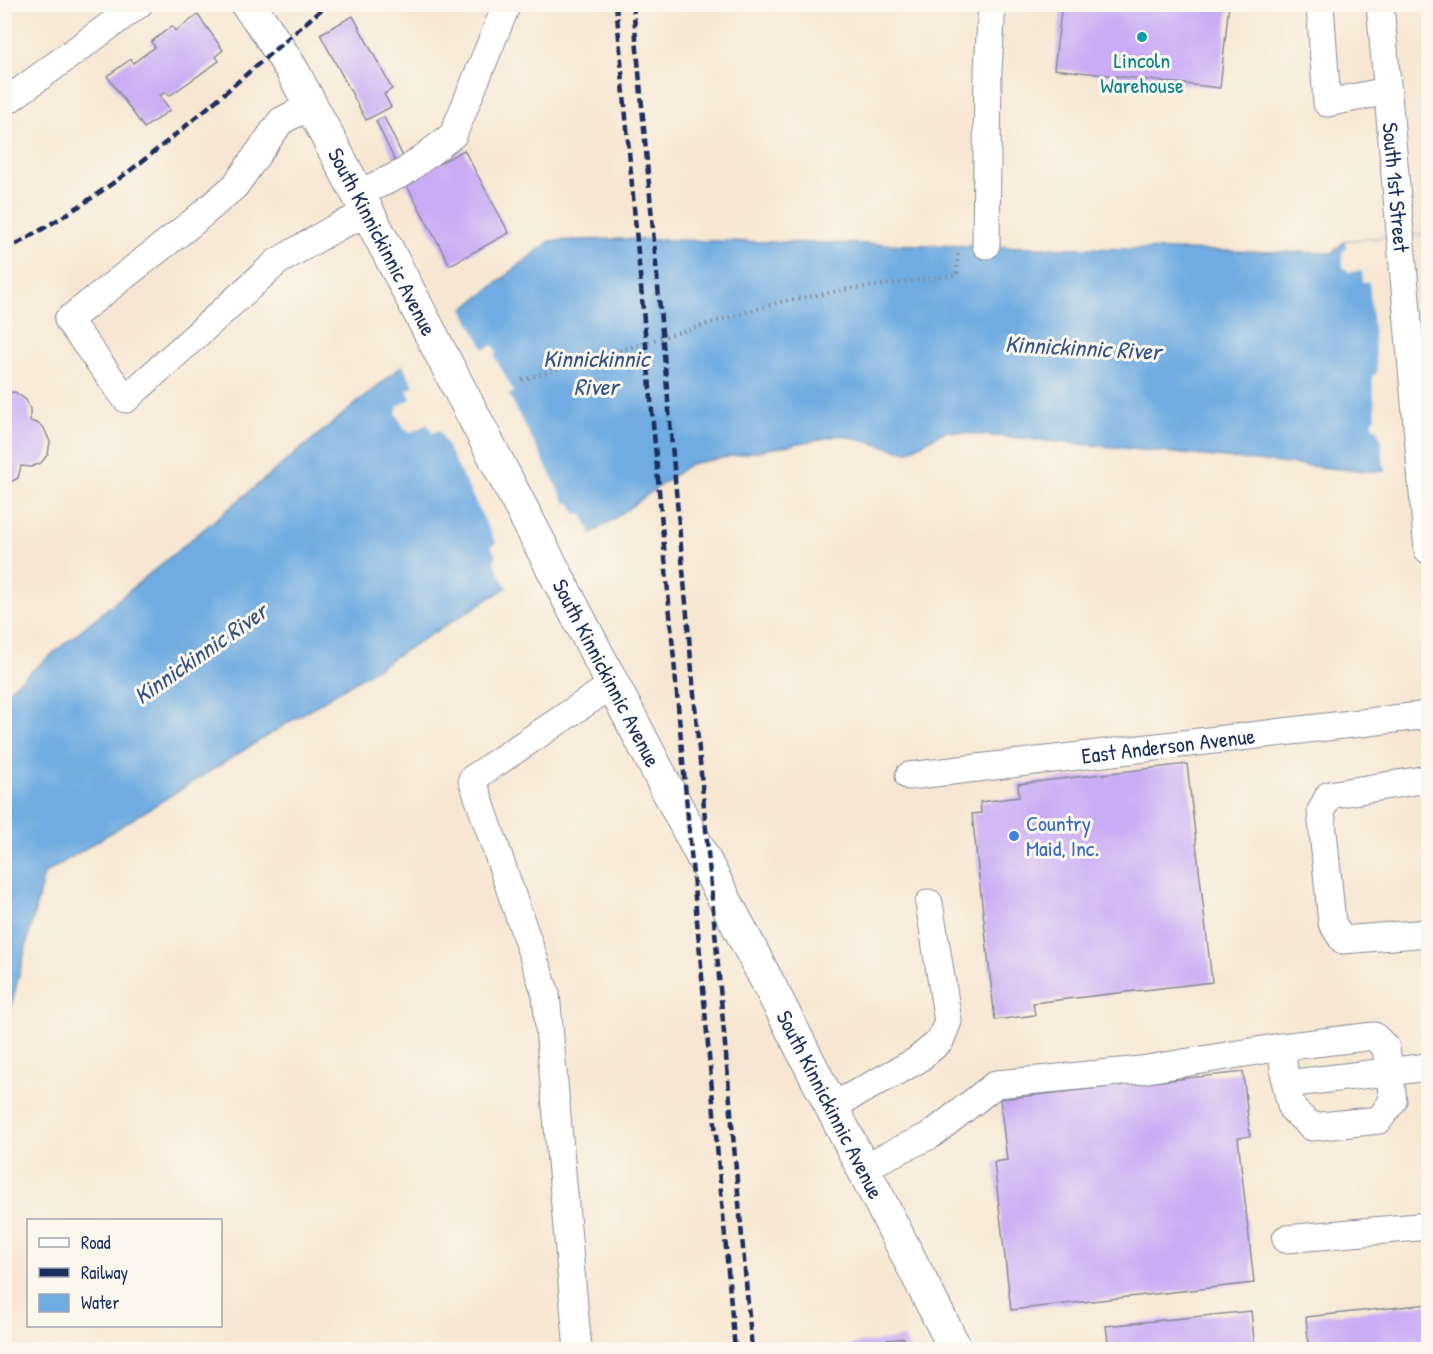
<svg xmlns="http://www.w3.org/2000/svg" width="1433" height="1354" font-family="'Patrick Hand',sans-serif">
  <rect width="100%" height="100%" fill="#fbf7ec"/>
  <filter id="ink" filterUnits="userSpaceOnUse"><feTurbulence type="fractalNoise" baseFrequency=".0167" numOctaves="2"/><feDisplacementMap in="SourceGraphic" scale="12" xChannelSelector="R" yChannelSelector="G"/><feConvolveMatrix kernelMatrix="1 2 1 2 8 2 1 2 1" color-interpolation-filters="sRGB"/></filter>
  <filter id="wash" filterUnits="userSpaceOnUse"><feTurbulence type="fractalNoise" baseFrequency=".008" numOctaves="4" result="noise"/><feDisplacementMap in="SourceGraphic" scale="24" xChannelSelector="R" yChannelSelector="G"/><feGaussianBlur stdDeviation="1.35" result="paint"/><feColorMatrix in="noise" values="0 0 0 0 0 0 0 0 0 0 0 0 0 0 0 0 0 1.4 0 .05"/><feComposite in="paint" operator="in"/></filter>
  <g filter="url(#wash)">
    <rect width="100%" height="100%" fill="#f7e7d2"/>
    <path fill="#6face1" stroke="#456ea0" stroke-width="1.5" d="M1428,234v239l-77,-3 -406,-39 -38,21 -66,-17 -151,29 -75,54 -69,45 -502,311 -39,157v-338l398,-328 61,-56 86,-68 66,-2 716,14 13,-12z"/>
    <path fill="#f7e7d2" d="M1428,234v242l-43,-2 -4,-37h-2l-1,-8 -5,-1v-9l3,-1 -4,-43 5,-1 -8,-92h-6l-1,-11 -13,1 -6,-5 -1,-14 4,-5 -1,-7z
      M462,307l22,42 9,-4 4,7 -2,5 19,35 -5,3 57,109 4,-2 6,12h6l8,17 -1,7 -81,52 -14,-29 2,-5 -5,-10 5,-3 -57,-113 -7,3 -4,-9 -17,8 -6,-2 -9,-17 2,-7 13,-7 -4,-9 7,-4 -13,-24z"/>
    <g id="blocks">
      <path fill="#caacf5" d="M1062,4h167l-9,84 -166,-19z
        M198,15l25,35 -7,6 3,5 -50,35 -4,-4 -5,4 10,14 -26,18 -37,-52 24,-17 2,4 22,-16 -4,-5 21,-16 3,5z
        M353,16l39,73 -8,5 7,13 -25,13 -46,-86z
        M384,117l20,42 -8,4 -20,-42z
        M464,150l45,83 -59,32 -45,-83z
        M15,392l11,8 4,9v12l7,2 7,5 6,14 -2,12 -7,9 -10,4 -10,-1 -3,12 -14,8v-93z
        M1187,764l25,218 -179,21 2,12 -40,5 -23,-206 9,-1 -1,-11 39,-5 -1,-13z
        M1243,1072l7,64 -12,2 16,145 -243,27 -17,-148 13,-2 -7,-61z
        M1428,1304v46h-119l-3,-33z
        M1251,1311l4,39h-146l-3,-24z
        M904,1338l6,12h-58v-6z"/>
    </g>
  </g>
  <g filter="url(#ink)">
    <use href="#blocks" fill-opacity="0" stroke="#898b98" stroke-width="1.5"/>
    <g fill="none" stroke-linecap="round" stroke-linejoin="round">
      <defs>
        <g id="minor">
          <path d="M1320,4l7,99 60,-12"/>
          <path id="s1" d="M1380,4l48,546"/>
          <path d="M4,103l135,-99"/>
          <path d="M310,106l-29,15 -46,65 -43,37 -124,97 58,79 151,-137 60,-35 31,-14"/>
          <path d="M358,194l45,-21 50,-38 54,-131"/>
          <path d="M986,245l2,-175 4,-66"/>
          <path id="s2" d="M909,776l519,-61"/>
          <path d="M1428,779l-99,16 -8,16 11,112 11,17 85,-7"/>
          <path d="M1374,1036l12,12 7,53 -14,19 -67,7 -20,-18 -6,-25 -5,-37z"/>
          <path d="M1286,1084l142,-17"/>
          <path d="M831,1107l85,-46 24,-20 8,-20 -19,-118"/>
          <path d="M862,1168l69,-33 65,-51 145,-14 140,-23"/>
          <path d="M1286,1239l142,-13"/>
          <path d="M578,1350l-32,-356 -74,-215 140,-94"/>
        </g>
        <g id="major">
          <path id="s3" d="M247,4l17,22 28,44 76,143 414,797 174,340"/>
        </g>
      </defs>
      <use href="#minor" stroke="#898b98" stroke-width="29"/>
      <use href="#major" stroke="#898b98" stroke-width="35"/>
      <path stroke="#898b98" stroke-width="4" stroke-dasharray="1.5 4.5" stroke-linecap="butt" d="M522,380l258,-78 63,-12 114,-15 1,-24"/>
      <use href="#minor" stroke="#fff" stroke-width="27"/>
      <use href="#major" stroke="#fff" stroke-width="33"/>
      <path stroke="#1b2f5e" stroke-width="4.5" stroke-dasharray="9 4.5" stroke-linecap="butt" d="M616,4l119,1346
        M633,4l119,1346
        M4,251c42,-23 82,-48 120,-76 71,-53 136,-114 204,-171"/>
    </g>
  </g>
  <circle fill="#0f9aa8" stroke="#fbf7ec" stroke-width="2" cx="1142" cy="37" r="6"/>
  <circle fill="#3f7fe0" stroke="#fbf7ec" stroke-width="2" cx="1014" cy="836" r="6"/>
  <g text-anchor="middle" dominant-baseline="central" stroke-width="6" stroke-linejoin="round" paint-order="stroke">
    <g font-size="22" fill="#0d838f" stroke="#fbf7ec">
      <text x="1142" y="60">Lincoln<tspan x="1142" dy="25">Warehouse</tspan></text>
    </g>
    <g font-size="22" fill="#1b2f5e" stroke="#fbf7ec">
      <text stroke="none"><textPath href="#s1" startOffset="184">South 1st Street</textPath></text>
      <text stroke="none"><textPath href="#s3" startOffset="274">South Kinnickinnic Avenue</textPath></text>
      <text stroke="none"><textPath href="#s3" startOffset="760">South Kinnickinnic Avenue</textPath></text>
      <text stroke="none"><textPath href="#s2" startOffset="261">East Anderson Avenue</textPath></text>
      <text stroke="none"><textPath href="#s3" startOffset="1246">South Kinnickinnic Avenue</textPath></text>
    </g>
    <g font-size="22" fill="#366cbe" stroke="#fbf7ec" text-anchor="start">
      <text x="1026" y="823">Country<tspan x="1026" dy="25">Maid, Inc.</tspan></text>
    </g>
    <g font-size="24" font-style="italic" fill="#345485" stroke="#fbf7ec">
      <text transform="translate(1083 347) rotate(3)">Kinnickinnic River</text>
      <text x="596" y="358">Kinnickinnic<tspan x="596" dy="28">River</tspan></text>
      <text transform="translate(200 653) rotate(-35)">Kinnickinnic River</text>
    </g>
  </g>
  <rect width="1433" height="1354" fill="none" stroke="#fbf7ec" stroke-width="24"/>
  <rect x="27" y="1219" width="195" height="108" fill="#fbf7ec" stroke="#a1a7b3" stroke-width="1.5"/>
  <rect x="39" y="1238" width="30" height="9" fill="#ffffff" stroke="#a1a7b3" stroke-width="1.5"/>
  <text x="81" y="1249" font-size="18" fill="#1b2f5e">Road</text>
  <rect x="39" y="1268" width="30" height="9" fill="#1b2f5e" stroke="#a1a7b3" stroke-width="1.5"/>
  <text x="81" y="1279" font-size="18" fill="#1b2f5e">Railway</text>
  <rect x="39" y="1294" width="30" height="18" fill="#6face1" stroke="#a1a7b3" stroke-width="1.5"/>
  <text x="81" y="1309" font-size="18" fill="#1b2f5e">Water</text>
</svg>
